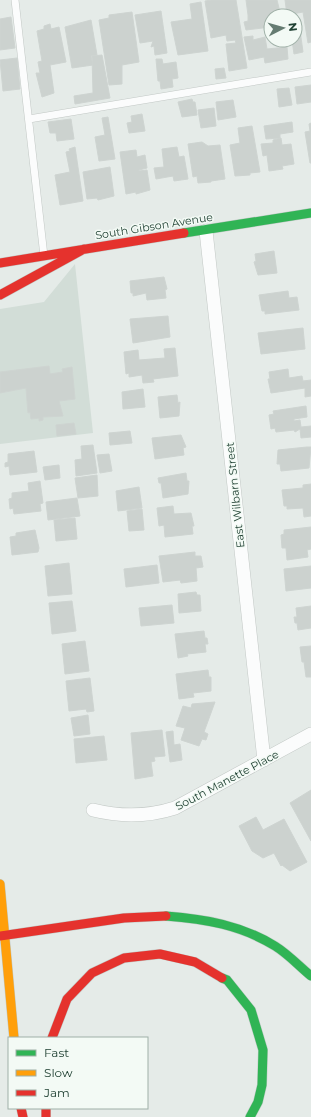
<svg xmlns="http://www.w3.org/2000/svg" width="311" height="1117" font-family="Montserrat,sans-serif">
  <rect width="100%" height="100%" fill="#e5ebe8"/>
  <path fill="#d2ddd7" d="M75,264l18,169 -93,11v-135l44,-7z"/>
  <path fill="#ccd2cf" stroke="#ced4d1" d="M211,0h25l11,68 -18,3 -3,-27 10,-1 -1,-3 -8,1 -1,-6 -15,3 -6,-37z
    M246,0h31l4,16h-10v11l-25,3 -2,-8 4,-1v-6z
    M285,0h26v42l-3,1 -5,-31 -16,3z
    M201,2l7,49 -30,4 -7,-33 21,-3 -2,-15z
    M161,11l6,42 -12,2 -1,-9 -3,1 2,-6 -13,2 -5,-28z
    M132,12l7,50 -17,3v19l-13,1 -10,-65 10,-2v-3z
    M11,17l4,31 -15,2v-31z
    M91,20l6,35 -6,1 2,9 -21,3 -7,-41z
    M299,23l4,29 -9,2 -2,-14h3v-16z
    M50,24l1,5 8,-2 7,35 -16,3 4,28 -12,4 -6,-24h4l-2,-11 4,-1 -5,-30 7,-2v-3z
    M253,36v4l12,-3 2,12 20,-2 1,12 -23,4 -1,-6 -15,3 -5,-23z
    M102,55l8,43 -35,6 -1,-8 19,-3 -1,-37z
    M17,58l3,31 -17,2 -3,-31z
    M156,59h6l1,5 13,-2 2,16 -6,1 1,8 -12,2 -1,-8h-2z
    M224,68l2,10 -10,1 -1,-10z
    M311,85v17l-14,2 -2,-17z
    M289,88l3,17 -13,2 -2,-18z
    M192,99l1,3h2l2,13 -15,2 -4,-15z
    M233,100l3,17 -18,3 -2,-18z
    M214,108l2,18 -15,2 -3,-18z
    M142,114l3,17 -16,2 -2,-10 5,-1 -1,-6z
    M108,117l7,42 -16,2 -4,-24 10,-2 -3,-17z
    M71,119l3,20 -17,2 -1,-8h-6l-2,-11z
    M292,122l1,10 -13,2v4l-14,1 -2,-13z
    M311,123v40h-1l-5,-31 5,-1 -1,-7z
    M252,126l8,46 -10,1v2l-15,1 -5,-31 10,-2 -2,-15z
    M281,138l1,7 9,-1 3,20 -12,2 1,3 -14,2 -2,-16 -4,1 -2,-12 12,-1v-3z
    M202,142l6,4 12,-1 5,34 -14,2v1l-13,1 -1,-7 -4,1 -5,-33z
    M75,147l8,54 -23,4 -5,-30 15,-3 -4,-20 4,-1 -1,-2z
    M177,147l2,10 5,-1 4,23 -14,2 -1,-5 -17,3 -2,-11 10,-1 -2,-18z
    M136,150l1,7 8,-2 2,13 -8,2v1l8,-1 3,20 -14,4v-2l-10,2 -6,-42z
    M110,167l4,29 -16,4 -1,-2 -10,1 -4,-27z
    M274,251l3,22 -19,2 -4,-13 2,-1 -1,-7z
    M164,277l3,12 -2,1 1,8 -19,2 -1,-7 -13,3v-3h-2l-1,-12z
    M288,291l1,7 8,-1 2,13 -34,4v-3h-3l-3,-16z
    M168,316l2,21 -37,6 -3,-24z
    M303,328l2,21 -44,5 -3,-21z
    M175,348l3,28 -25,3 1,3 -11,1 -1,-8 -13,2v-4l-3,1 -2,-22 14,-2 1,10 26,-2 -1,-9z
    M49,366l1,8 13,-2 -1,-3 10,-2 3,32 -16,2 4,15 -20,1v3l-4,1v-3l-8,1 -1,-7 -2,1 -2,-25 -26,5v-21z
    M288,369l1,9 13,-2 1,5 8,-1v16l-6,1v-9l-34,5 -3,-14h2l-1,-7z
    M143,389l2,18 -22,2 -1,-17z
    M177,395l1,8 2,-1 -1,14 -19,2 -2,-21z
    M306,406l1,11 -13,2v2l6,-1 1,7 10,-1v11l-10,1 -1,-9 -5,3 -1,-2 -18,2 -1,-4 -4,1 -2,-14 5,-1 -1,-3z
    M74,423l2,11 -19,2 -1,-11z
    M130,431l2,12 -22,2 -1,-12z
    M181,435l5,12 -3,1 1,7 -29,4 -3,-21z
    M93,445l4,28 -21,3 -1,-16 7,-1 -1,-13z
    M307,447h4l-2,21 -28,3 -1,-7h-3l1,-14z
    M34,451l3,21 -27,3 -1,-9 -4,1v-4l3,-1v-8z
    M109,454l3,17 -12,2 -3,-18z
    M59,465l1,13 -15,2 -2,-13z
    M186,473l1,8h2l-1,13 -25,4 -2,-15h-2l-1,-5z
    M97,475l1,21 -20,2 -3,-20z
    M40,481l3,22 -3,1 1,7 -27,3 -1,-6 -3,1 -1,-10 3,-1v-5l17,-2 -1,-8z
    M311,484v32l-7,1 -1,-9 -16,1v-3h-3l-2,-16 21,-2v-3z
    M139,487l3,21 -24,3 -2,-20z
    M77,498l3,18 -32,4 -2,-18z
    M173,506l1,8 17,-1 3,13h-2l1,8 -28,3 -1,-12 -5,1 -2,-18z
    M142,509l2,21 -15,1 -2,-20z
    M75,518l2,21 -21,2 -2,-21z
    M311,527v22l-4,1 1,7 -21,3 -1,-12h-4l-1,-13 3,-1v-4z
    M35,530l4,18 -1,4 -26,3 -2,-18 6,-1v-3z
    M195,552v4h6l2,11 -7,1 1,13 -16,2 -1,-3 -17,2 -4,-26z
    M69,563l3,31 -24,2 -3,-30z
    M157,565l2,18 -33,4 -2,-18z
    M311,566v22l-25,3 -2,-22z
    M196,592l1,3h3l1,16 -22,2 -1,-19z
    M72,601l4,30 -24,3 -3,-31z
    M172,605l2,18 -33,3 -2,-18z
    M311,606v22l-13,2 -1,-7h-2l-1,-6h3l-1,-9z
    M204,631l1,7h2l1,6h-3l1,8 -19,2 1,2 -10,2 -3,-24z
    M85,641l4,30 -24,3 -3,-30z
    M311,646v31h-5l-2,-15h-2l-2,-15z
    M208,670l1,7h2v14l-18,2 1,4 -15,2 -3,-25z
    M90,678l4,33 -7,1 -1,-3 -17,2 -3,-30z
    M215,702l-11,30 4,2 -2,6 -4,-1 -3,7 -18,-6 4,-12 -9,-2 7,-20 8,2 1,-4z
    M88,715l2,19 -16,2 -3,-18z
    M162,730l3,26 -11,1 1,4 -4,1 2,14 -18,3 -4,-46z
    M173,731l1,14 6,-1 2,16 -12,2 -4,-30z
    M104,736l3,24 -31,3 -2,-24z
    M311,790v51l-21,-38z
    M256,817l7,13 21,-11 23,43 -17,9 -8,-6 -1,1 -7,-13 -11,5 -11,-7 -13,-25z"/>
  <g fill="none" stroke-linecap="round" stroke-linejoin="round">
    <defs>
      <path id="lane" d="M15,0l29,256
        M29,119l282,-47"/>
      <path id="street" d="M206,231l58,529
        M93,810c28,7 54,7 82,-2l136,-74"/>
      <path id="fast" d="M184,233l127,-20
        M166,916c39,3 75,9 109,30 13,8 24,20 36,30
        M222,978l5,2 24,30 12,40 -1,35 -4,17 -8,15"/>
      <path id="slow" d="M0,884l14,154"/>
      <path id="jam" d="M0,263l184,-30
        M0,295l84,-46
        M0,936l124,-18 42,-2
        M52,1038l15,-39 25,-26 32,-15 36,-4 35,8 27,16
        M21,1108l2,9
        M46,1108v9"/>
    </defs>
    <use href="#lane" stroke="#c2c8c5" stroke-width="8"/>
    <use href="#street" stroke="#c2c8c5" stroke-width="14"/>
    <use href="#fast" stroke="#c0c9c5" stroke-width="10"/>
    <use href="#slow" stroke="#c0c9c5" stroke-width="10"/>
    <use href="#jam" stroke="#c0c9c5" stroke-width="10"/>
    <use href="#lane" stroke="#fbfcfc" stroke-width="7"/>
    <use href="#street" stroke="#fbfcfc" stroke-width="13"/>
    <use href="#fast" stroke="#30b455" stroke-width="9"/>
    <use href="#slow" stroke="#ff9f0a" stroke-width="9"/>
    <use href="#jam" stroke="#e5322d" stroke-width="9"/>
  </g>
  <g text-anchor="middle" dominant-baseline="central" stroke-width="3" stroke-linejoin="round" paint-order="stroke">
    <g font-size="11" fill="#204133" stroke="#f3faf5">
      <text transform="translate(154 226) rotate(-9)">South Gibson Avenue</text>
      <text transform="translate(235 495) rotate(-96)">East Wilbarn Street</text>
      <text transform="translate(227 780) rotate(-28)">South Manette Place</text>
    </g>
  </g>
  <rect x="8" y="1037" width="140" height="72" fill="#f3faf5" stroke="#9fb0a7"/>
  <rect x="16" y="1050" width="20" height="6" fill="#30b455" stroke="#9fb0a7"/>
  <text x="44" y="1057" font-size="12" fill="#204133">Fast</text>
  <rect x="16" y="1070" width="20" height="6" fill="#ff9f0a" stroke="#9fb0a7"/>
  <text x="44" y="1077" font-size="12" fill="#204133">Slow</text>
  <rect x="16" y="1090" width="20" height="6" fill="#e5322d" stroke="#9fb0a7"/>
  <text x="44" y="1097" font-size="12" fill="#204133">Jam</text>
  <g transform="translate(283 28) rotate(84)"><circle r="19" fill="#f3faf5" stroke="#9fb0a7"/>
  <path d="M0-3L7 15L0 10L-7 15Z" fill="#657c72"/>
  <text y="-6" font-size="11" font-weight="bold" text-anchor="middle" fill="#204133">N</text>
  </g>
</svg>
